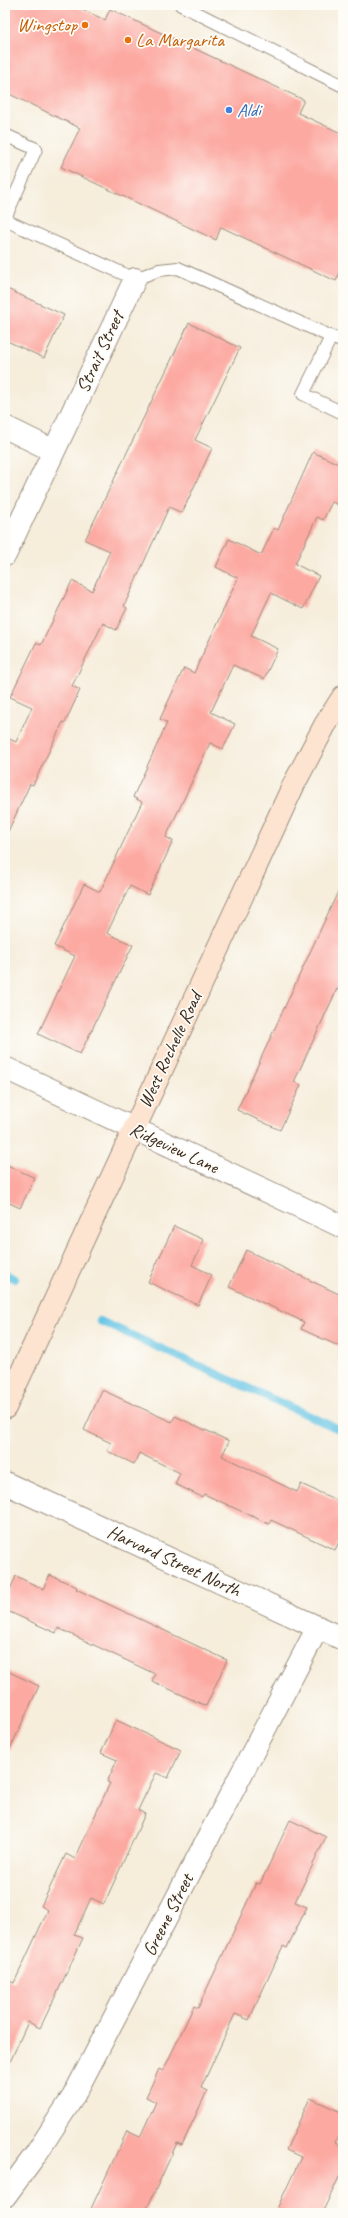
<svg xmlns="http://www.w3.org/2000/svg" width="348" height="2218" font-family="Caveat,sans-serif">
  <rect width="100%" height="100%" fill="#fdfcf7"/>
  <filter id="ink" filterUnits="userSpaceOnUse"><feTurbulence type="fractalNoise" baseFrequency=".025" numOctaves="2"/><feDisplacementMap in="SourceGraphic" scale="8" xChannelSelector="R" yChannelSelector="G"/><feConvolveMatrix kernelMatrix="1 2 1 2 8 2 1 2 1" color-interpolation-filters="sRGB"/></filter>
  <filter id="wash" filterUnits="userSpaceOnUse"><feTurbulence type="fractalNoise" baseFrequency=".012" numOctaves="4" result="noise"/><feDisplacementMap in="SourceGraphic" scale="16" xChannelSelector="R" yChannelSelector="G"/><feGaussianBlur stdDeviation="0.9" result="paint"/><feColorMatrix in="noise" values="0 0 0 0 0 0 0 0 0 0 0 0 0 0 0 0 0 1.4 0 .05"/><feComposite in="paint" operator="in"/></filter>
  <g filter="url(#wash)">
    <rect width="100%" height="100%" fill="#f6eddb"/>
    <g fill="none" stroke-linecap="round" stroke-linejoin="round">
      <path stroke="#66c5e4" stroke-width="8" d="M5,1274l10,5
        M100,1321l243,110"/>
    </g>
    <g id="blocks">
      <path fill="#fca9a1" d="M5,5h68l32,15 5,-11 194,91 -6,13 45,21v132l-7,15 -115,-54 -5,13 -155,-73 19,-39 -75,-36z
        M5,288l59,27 -20,43 -39,-18z
        M189,323l51,25 -45,92 17,8 -30,65 -13,-6 -45,99 3,2 -11,22 -13,-7 -31,63 8,4 -15,33 -2,-1 -30,63 -3,-1 -25,54v-101l11,5 16,-35 -22,-10 26,-54 5,2 31,-64 20,10 18,-40 -25,-11z
        M313,452l30,14v41l-11,-5 -9,18 -6,-3 -22,47 24,12 -16,33 -32,-16 -20,43 27,13 -14,30 -31,-14 -22,47 24,12 -12,25 -13,-6 -44,94 7,4 -25,54 -18,-9 -23,47 26,12 -53,109 -42,-20 37,-78 -21,-10 30,-62 16,8 42,-90 -9,-5 34,-74 -7,-4 24,-51 10,5 44,-95 -22,-11 13,-28 32,16 13,-27 4,2z
        M343,881v110l-6,-2 -43,93 7,3 -21,45 -43,-20z
        M5,1164l30,14 -15,30 -15,-7z
        M174,1226l30,14 -12,25 20,10 -14,30 -50,-23z
        M246,1250l97,46v52l-42,-19 3,-7 -75,-35z
        M102,1390l70,32 3,-6 54,25 -7,15 75,36 4,-8 42,19v31l-8,16 -64,-30 -2,4 -65,-30 -2,3 -27,-13 5,-11 -41,-20 -5,11 -27,-13 4,-8 -27,-13z
        M50,1575l27,12 -1,2 151,71 -21,46 -54,-25 3,-7 -97,-46 -2,5 -51,-23v-9l11,-25 27,13z
        M5,1670l34,16 -34,74z
        M116,1720l65,30 -13,28 -12,-5 -18,37 7,4 -41,90 -13,-6 -17,37 9,3 -25,53 -18,37 -12,-6 -23,51v-94l9,4 34,-73 -7,-4 25,-52 9,5 35,-76 -3,-1 10,-22 -16,-7z
        M290,1820l36,17 -31,65 12,5 -20,41 -4,-2 -34,74 -14,-6 -34,74 6,3 -25,54 -5,-2 -32,70h-56l38,-82 13,6 16,-35 -10,-5 13,-28 4,2 31,-65 4,2 58,-125 4,1z
        M310,2098l33,15v13l-8,17 8,4v22l-21,44h-47l26,-56 -15,-7z"/>
    </g>
  </g>
  <g filter="url(#ink)">
    <use href="#blocks" fill-opacity="0" stroke="#988c7c" stroke-width="1"/>
    <g fill="none" stroke-linecap="round" stroke-linejoin="round">
      <defs>
        <path id="lane" d="M181,5l162,81
          M5,135l31,14 -31,69
          M5,220l130,59 24,-9 19,-2 165,74
          M331,337l-28,57 40,19"/>
        <path id="street" d="M5,427l49,24
          M5,555l130,-276
          M5,1068l338,159
          M5,1483l338,156
          M5,2196l31,-42 37,-57 245,-470"/>
        <path id="secondary" d="M5,1408l289,-624 31,-59 18,-28"/>
      </defs>
      <use href="#lane" stroke="#988c7c" stroke-width="14"/>
      <use href="#street" stroke="#988c7c" stroke-width="24"/>
      <use href="#secondary" stroke="#988c7c" stroke-width="24"/>
      <use href="#lane" stroke="#fff" stroke-width="12"/>
      <use href="#street" stroke="#fff" stroke-width="22"/>
      <use href="#secondary" stroke="#fde4d1" stroke-width="22"/>
    </g>
  </g>
  <g fill="#e8710a" stroke="#fdfcf7" stroke-width="1.5">
    <circle cx="85" cy="25" r="4"/>
    <circle cx="128" cy="40" r="4"/>
  </g>
  <circle fill="#3f7fe0" stroke="#fdfcf7" stroke-width="1.5" cx="229" cy="110" r="4"/>
  <g text-anchor="middle" dominant-baseline="central" stroke-width="3.5" stroke-linejoin="round" paint-order="stroke">
    <g font-size="19" fill="#c56008" stroke="#fdfcf7" text-anchor="end">
      <text x="77" y="25">Wingstop</text>
      <text x="136" y="40" text-anchor="start">La Margarita</text>
    </g>
    <g font-size="19" fill="#366cbe" stroke="#fdfcf7" text-anchor="start">
      <text x="237" y="110">Aldi</text>
    </g>
    <g font-size="19" fill="#3b2a1e" stroke="#fdfcf7">
      <text transform="translate(100 352) rotate(-65)">Strait Street</text>
      <text transform="translate(170 1050) rotate(-65)">West Rochelle Road</text>
      <text transform="translate(174 1148) rotate(25)">Ridgeview Lane</text>
      <text transform="translate(174 1561) rotate(25)">Harvard Street North</text>
      <text transform="translate(168 1915) rotate(-63)">Greene Street</text>
    </g>
  </g>
  <rect width="348" height="2218" fill="none" stroke="#fdfcf7" stroke-width="20"/>
</svg>
